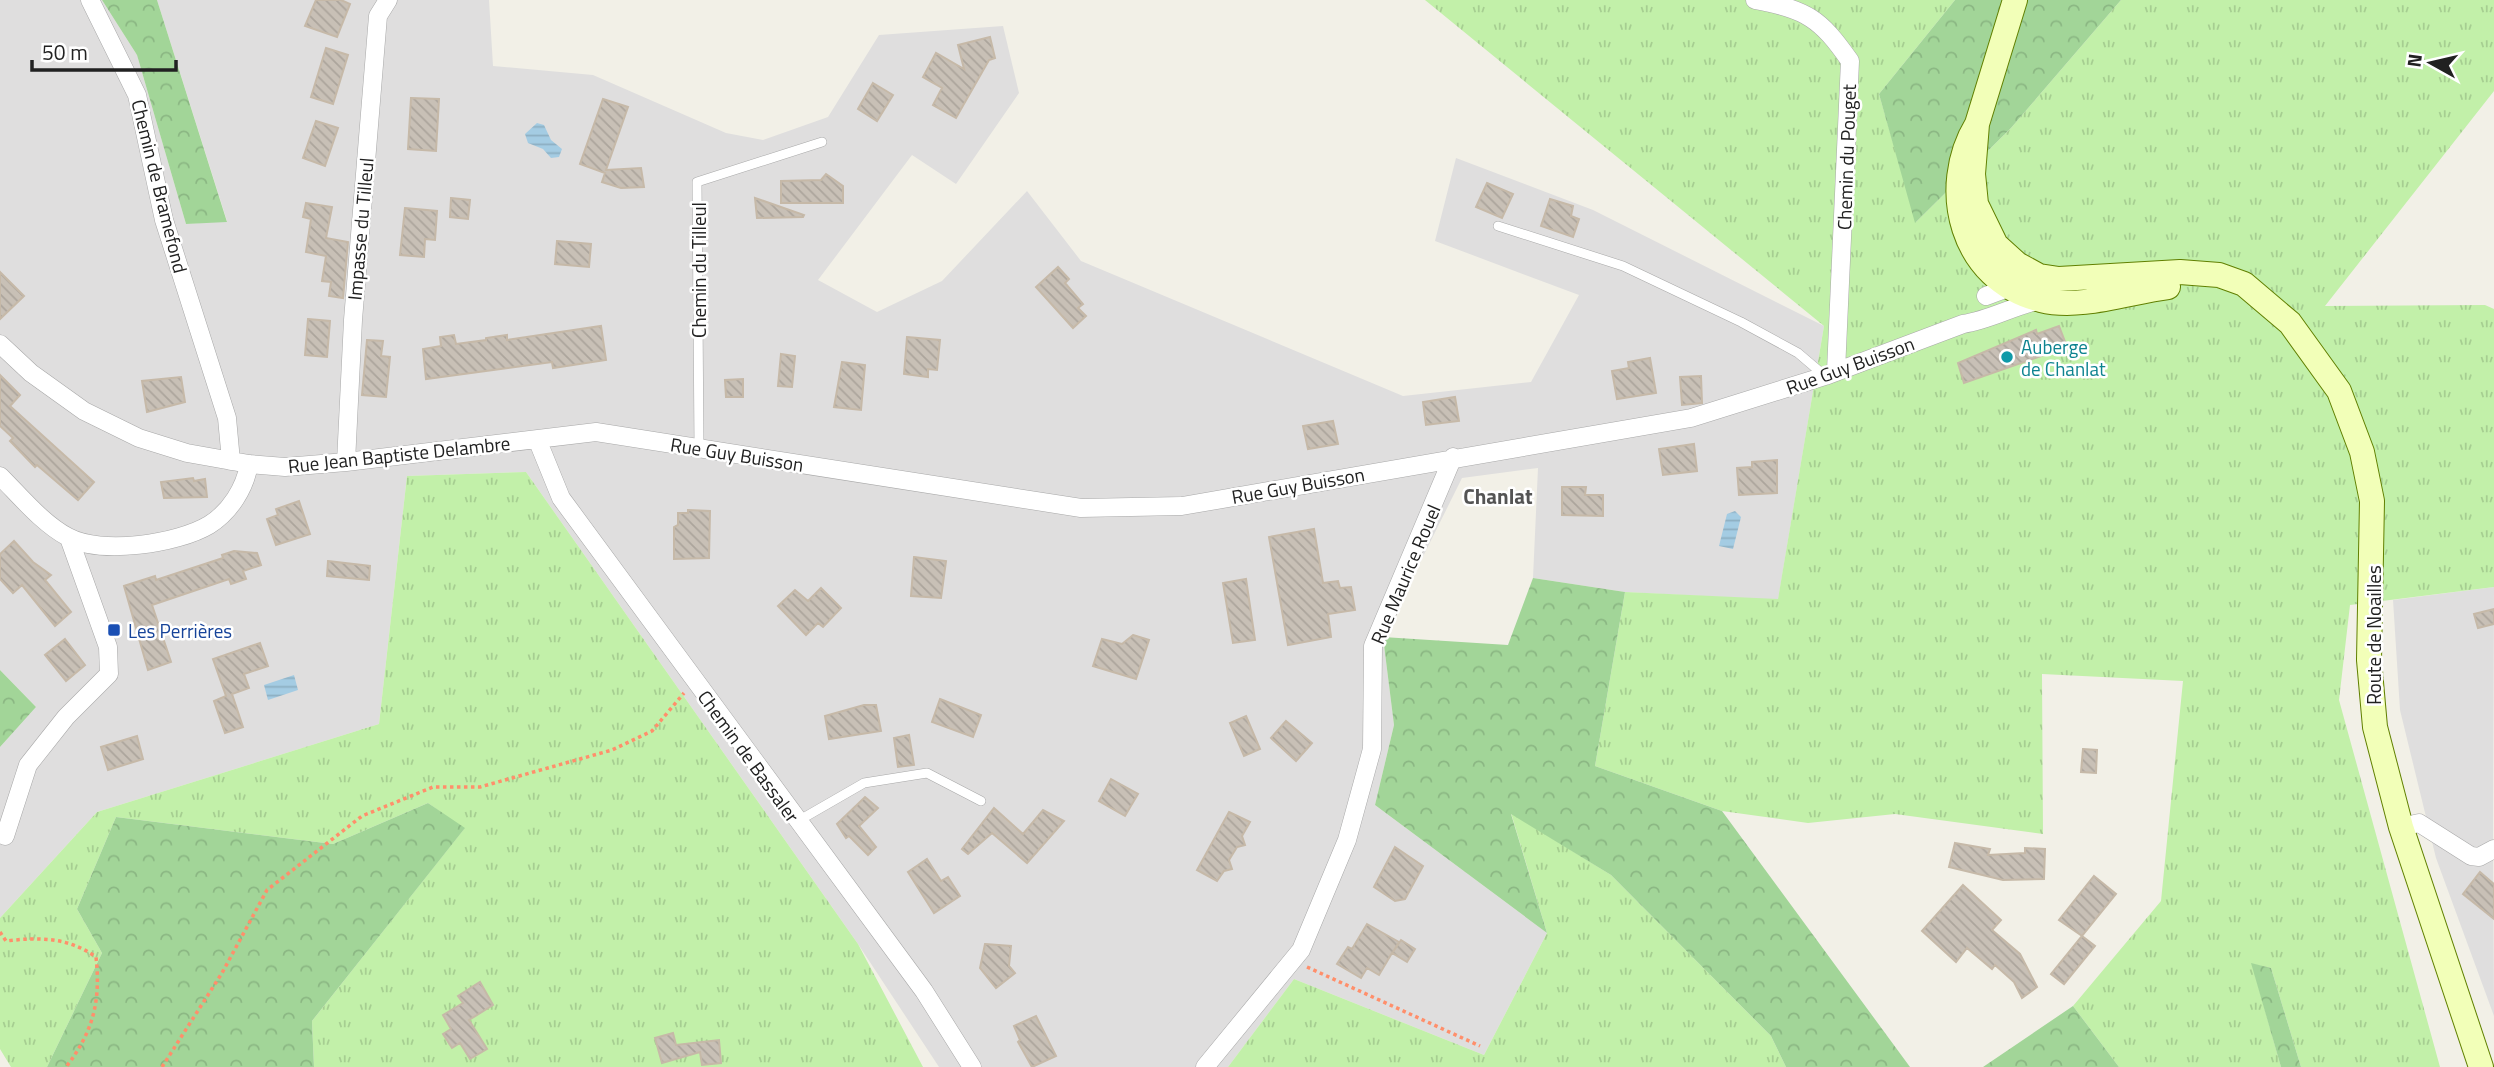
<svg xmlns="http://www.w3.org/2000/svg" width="2494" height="1067" font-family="'Titillium Web',sans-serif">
  <defs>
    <pattern id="grass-tufts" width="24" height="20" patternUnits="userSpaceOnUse" patternTransform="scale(1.75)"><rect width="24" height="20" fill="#c2f0a9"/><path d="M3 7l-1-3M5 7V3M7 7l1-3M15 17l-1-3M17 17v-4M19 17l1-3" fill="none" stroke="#a6ce91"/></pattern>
    <pattern id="forest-crowns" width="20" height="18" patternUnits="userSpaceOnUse" patternTransform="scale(1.75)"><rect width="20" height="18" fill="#a2d598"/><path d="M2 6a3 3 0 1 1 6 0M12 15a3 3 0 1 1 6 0" fill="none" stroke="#8bb783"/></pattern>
    <pattern id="water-rules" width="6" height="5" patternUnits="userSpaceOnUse" patternTransform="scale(1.75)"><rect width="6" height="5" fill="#a4cce3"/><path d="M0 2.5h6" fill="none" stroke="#8dafc2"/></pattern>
    <pattern id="building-back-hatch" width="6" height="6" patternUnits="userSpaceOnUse" patternTransform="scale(1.75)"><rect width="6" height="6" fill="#c8c0b6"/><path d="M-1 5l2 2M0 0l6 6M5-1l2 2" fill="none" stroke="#aca59c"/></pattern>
  </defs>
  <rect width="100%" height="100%" fill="#f2f0e7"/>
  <path fill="#dfdede" d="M0,0h102l35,55 49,169 41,-3 -70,-221h332l4,66 100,9 133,58 37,7 65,-23 51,-82 124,-9 16,67 -63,91 -44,-29 -94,125 59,32 65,-31 85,-90 54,70 322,135 128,-14 48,-87 -144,-54 21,-83 137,52 231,116 -46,274 -153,-8 -92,-14 5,-110 -76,10 -79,159 11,88 -19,80 172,128 -63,122 -190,-76 -66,88h-289l-81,-123 -332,-472 -119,4 -28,248 -282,88 -97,106v-171l36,-40 -36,-37z
    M2494,587l-1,253 1,176 -58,-158 -36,-148 -7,-110z"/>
  <path fill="url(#grass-tufts)" d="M1425,0h530l-76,94 37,128 95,-94 110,-128h373v91l-169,215 160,-1 9,4v278l-144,18 -11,95 101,367h-139l-30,-99 -19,-4 29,103h-162l-46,-61 88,-105 22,-220 -141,-7 1,160 -148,-20 -87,9 -86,-12 -127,-45 30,-174 153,7 46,-273z
    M526,472l332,472 65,123h-609l-2,-46 152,-192 -36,-26 -95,41 -217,-27 -39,92 25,44 -55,114h-36l-11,-18v-131l97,-106 282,-88 28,-248z
    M1511,813l100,62 160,161 15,31h-558l66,-88 190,76 63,-122z"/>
  <path fill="url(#forest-crowns)" d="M102,0h55l70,222 -41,2 -49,-169z
    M1955,0h166l-110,128 -96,95 -36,-129z
    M1533,578l92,14 -30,174 127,45 188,256h-124l-15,-31 -160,-161 -100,-61 36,119 -172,-128 19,-80 -11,-88 125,8z
    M0,670l36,37 -36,40z
    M428,803l37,25 -153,193 2,46h-267l55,-114 -25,-44 39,-92 217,27z
    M2251,963l20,5 30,99h-20z
    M2073,1006l46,61h-136z"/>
  <path fill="url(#water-rules)" d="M537,123l7,2 7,15 11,9 -3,8 -8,1 -8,-9 -15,-6 -3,-9z
    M1735,511l6,6 -8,32 -14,-3 8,-32z
    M294,675l4,15 -30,10 -4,-15z"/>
  <path fill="url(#building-back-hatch)" stroke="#c6b9a8" stroke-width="2" d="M316,0h25l9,4 -13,33 -32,-11z
    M990,37l5,21 -6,2 -33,58 -23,-13 9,-17 -19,-11 13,-24 28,16 -6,-24z
    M326,48l22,7 -15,49 -22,-7z
    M873,83l20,12 -16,26 -19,-12z
    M411,98l28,1 -3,52 -28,-2z
    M603,99l25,8 -22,63 35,-2 3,19 -23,1 -19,-6 3,-9 -25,-9z
    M316,121l22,7 -13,38 -22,-8z
    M826,174l17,12v17h-62v-22l40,-1z
    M1487,183l26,11 -11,24 -26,-11z
    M451,198l19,2 -2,19 -18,-2z
    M755,198l49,17 -1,2 -46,1z
    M1550,199l23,7 -2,10 8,3 -6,18 -32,-11z
    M306,203l26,4 -6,31 22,4 -5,56 -14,-2 2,-14 -9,-1 4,-25 -20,-4 5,-33 -8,-2z
    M405,208l32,3 -2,29 -10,-1 -1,18 -24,-2z
    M557,241l34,3 -2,23 -34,-3z
    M1058,267l11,12 -4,4 18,21 -5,4 8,8 -13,12 -37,-41z
    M0,272l24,24 -24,23z
    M308,319l22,2 -3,36 -22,-2z
    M601,326l5,34 -53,8 -1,-6 -126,17 -3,-30 18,-3 -1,-9 14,-2 2,9 30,-4v-2l21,-3v5z
    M2059,326l8,21 -103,36 -6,-20 78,-33 1,4z
    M907,337l33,3 -3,30 -9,-1v8l-24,-3z
    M367,340l16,1 -2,15 9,1 -4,40 -24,-2z
    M781,354l14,2 -3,31 -14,-1z
    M1650,358l6,35 -39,6 -5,-28 17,-3 -1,-6z
    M842,362l23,3 -4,45 -27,-3z
    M0,375l20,20 -10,11 84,76 -16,18 -41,-35 -2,2 -25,-26 3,-3 -13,-12z
    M1701,376l1,27 -20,2 -2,-28z
    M181,377l4,25 -38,10 -5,-31z
    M743,379v18h-17l-1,-17z
    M1455,397l4,24 -33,4 -3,-23z
    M1333,421l5,23 -30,5 -5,-23z
    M1694,444l3,27 -34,4 -4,-26z
    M1777,460v33l-38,2 -2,-27 15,-1v-5z
    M193,478l1,3 11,-2 2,18 -43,1 -3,-16z
    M1562,487h24l-1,8h18v21l-41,-1z
    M299,501l11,33 -34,11 -9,-26 11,-4 -2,-6z
    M688,510l22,1 -1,47 -35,1v-32l4,-2v-12h10z
    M1314,529l9,54 15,-2 2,7 11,-1 4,23 -27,4 3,23 -43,8 -19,-108z
    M14,541l19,21 18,13 -6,5 26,32 -16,14 -33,-41 -9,8 -13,-14v-25z
    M234,551l23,2 4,12 -18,6 3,8 -15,5 -2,-5 -77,26 19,57 -23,8 -24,-84 31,-10 1,4 67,-22 -1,-3z
    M914,557l32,4 -5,37 -30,-2z
    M328,561l42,5 -1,14 -42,-4z
    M1246,579l9,61 -22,3 -10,-60z
    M821,588l20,20 -18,19 -5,-4 -12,12 -28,-29 17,-16 13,11z
    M2494,609v15l-16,4 -4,-14z
    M1133,635l16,5 -13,39 -43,-13 9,-27 20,5z
    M65,639l20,26 -19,16 -21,-26z
    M260,643l8,23 -24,8 5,14 -17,6 11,33 -18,6 -11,-32 12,-5 -13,-37z
    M940,699l41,16 -8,22 -41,-15z
    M864,705h12l5,26 -52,8 -4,-23z
    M1246,716l14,33 -16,7 -14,-33z
    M1286,721l26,22 -16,18 -25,-23z
    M909,735l5,30 -16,2 -4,-29z
    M137,736l6,23 -35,11 -7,-23z
    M2083,749l14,1 -1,23 -15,-1z
    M1111,779l27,15 -13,22 -26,-15z
    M865,797l13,11 -19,18 17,21 -8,8 -19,-19 -3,2 -9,-14z
    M994,808l29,26 20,-24 21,11 -37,42 -35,-30 -24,21 -6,-5z
    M1229,812l21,10 -8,14 3,9 -8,2 -8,13 3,9 -8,2 -7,10 -20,-11z
    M1955,843l35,6 -2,6 37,-2v-5l20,1 -1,30 -41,1 -54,-13z
    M1395,847l28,19 -18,33 -10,2 -21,-14z
    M927,859l14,22 7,-4 12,19 -26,17 -26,-41z
    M2480,872l14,12v35l-31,-25z
    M2094,876l22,18 -34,42 -23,-16z
    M1963,885l38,35 -9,10 28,24 17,33 -15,11 -8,-16 -19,-17 -3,4 -25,-21 -11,14 -34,-31z
    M1367,924l32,18 -6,10 8,-12 14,9 -8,13 -15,-9 -13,22 -12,-7 -6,10 -24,-14 11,-17 4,2z
    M2082,936l13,10 -31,38 -13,-10z
    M985,944l26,2 -2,20 6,7 -19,15 -16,-20z
    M480,982l13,23 -24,15 18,29 -17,10 -10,-16 -8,5 -9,-14 8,-5 -8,-14 20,-12 -5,-7z
    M1036,1016l20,40 -24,11 -14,-25 2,-2 -6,-14z
    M673,1033l3,12 43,-5 2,23 -19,2 -2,-13 -38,11 -7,-25z"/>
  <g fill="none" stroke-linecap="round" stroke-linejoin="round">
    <defs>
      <path id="lane" d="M1498,226l125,40 118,56 57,31 27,23
        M699,447l-2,-265 125,-40
        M798,821l66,-38 63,-10 54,28"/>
      <path id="street" d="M90,0l47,95 27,125 63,198 4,43
        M1755,0c52,10 65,18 95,61l-14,310
        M1986,296l32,-12
        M0,344l31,29 53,38 55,27 48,15 62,11 36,3 61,-5 250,-30 485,76 101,-2 509,-88 134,-42 138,-52c27,-4 50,-18 78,-24
        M537,439l24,59 363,493 48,76
        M346,462l7,-142 25,-304 10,-16
        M0,476c20,20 43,48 68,61 33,18 109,7 141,-12 21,-13 36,-37 40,-61
        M2401,827l18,-4 52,33 8,1 15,-8
        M5,836l23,-71 38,-48 43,-43 -1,-27 -39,-109
        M1205,1067l96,-117 46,-110 25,-91 1,-103 80,-189"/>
      <path id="secondary" d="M2015,0l-38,124c-39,64 -16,157 64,176 39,10 88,-8 127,-13
        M1977,124l-4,50 3,30 20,41 21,19 22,12 20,3 121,-7 39,3 25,9 46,39 49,68 23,61 10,49 -3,159 6,67 26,100 80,240"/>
    </defs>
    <use href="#lane" stroke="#a8a8a8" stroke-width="10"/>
    <use href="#street" stroke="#a8a8a8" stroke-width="19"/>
    <use href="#secondary" stroke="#618000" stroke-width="26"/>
    <path stroke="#ff8f6b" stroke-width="3.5" stroke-dasharray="3.5 3.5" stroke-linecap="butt" d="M0,932l6,9c33,-4 62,-4 90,16 5,44 -3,75 -30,110
      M1307,967l173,79
      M162,1067l60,-94 45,-83 95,-74 71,-29h47l132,-37 40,-19 32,-38"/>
    <use href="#lane" stroke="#fff" stroke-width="9"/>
    <use href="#street" stroke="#fff" stroke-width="18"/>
    <use href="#secondary" stroke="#f2ffb8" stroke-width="24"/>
  </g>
  <circle fill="#0f9aa8" stroke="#fff" stroke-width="2.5" cx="2007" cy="357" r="7"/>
  <rect fill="#1a4fb4" stroke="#fff" stroke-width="2.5" x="107" y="623" width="14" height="14" rx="3.5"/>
  <g text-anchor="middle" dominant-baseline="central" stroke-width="5" stroke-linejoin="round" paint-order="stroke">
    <g font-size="19" fill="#212121" stroke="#fff">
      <text transform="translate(1846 157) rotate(-88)">Chemin du Pouget</text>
      <text transform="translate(160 186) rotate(76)">Chemin de Bramefond</text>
      <text transform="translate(360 229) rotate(-85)">Impasse du Tilleul</text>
      <text transform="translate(698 270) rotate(-90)">Chemin du Tilleul</text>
      <text transform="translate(1850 365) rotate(-20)">Rue Guy Buisson</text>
      <text transform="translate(399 454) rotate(-6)">Rue Jean Baptiste Delambre</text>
      <text transform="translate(737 454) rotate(9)">Rue Guy Buisson</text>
      <text transform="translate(1298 485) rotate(-10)">Rue Guy Buisson</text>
      <text transform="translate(1405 574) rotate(-67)">Rue Maurice Rouel</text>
      <text transform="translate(2373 635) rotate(-90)">Route de Noailles</text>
      <text transform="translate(749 756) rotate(54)">Chemin de Bassaler</text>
    </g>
    <g font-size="19" fill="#0d838f" stroke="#fff" text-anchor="start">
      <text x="2021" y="346">Auberge<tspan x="2021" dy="22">de Chanlat</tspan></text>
    </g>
    <g font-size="19" fill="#164399" stroke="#fff" text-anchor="start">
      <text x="128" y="630">Les Perrières</text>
    </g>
    <g font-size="21" font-weight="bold" fill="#545454" stroke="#fff">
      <text x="1498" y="496">Chanlat</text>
    </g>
  </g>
  <g transform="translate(2431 63) rotate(278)" stroke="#ffffff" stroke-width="5" paint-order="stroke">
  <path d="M0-5L12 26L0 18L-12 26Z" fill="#212121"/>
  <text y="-10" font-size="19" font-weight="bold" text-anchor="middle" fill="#212121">N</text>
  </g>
  <path d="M32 60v10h144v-10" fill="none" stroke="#212121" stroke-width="3.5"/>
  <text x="42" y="60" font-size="21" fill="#212121" stroke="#ffffff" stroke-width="5" paint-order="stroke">50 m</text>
</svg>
